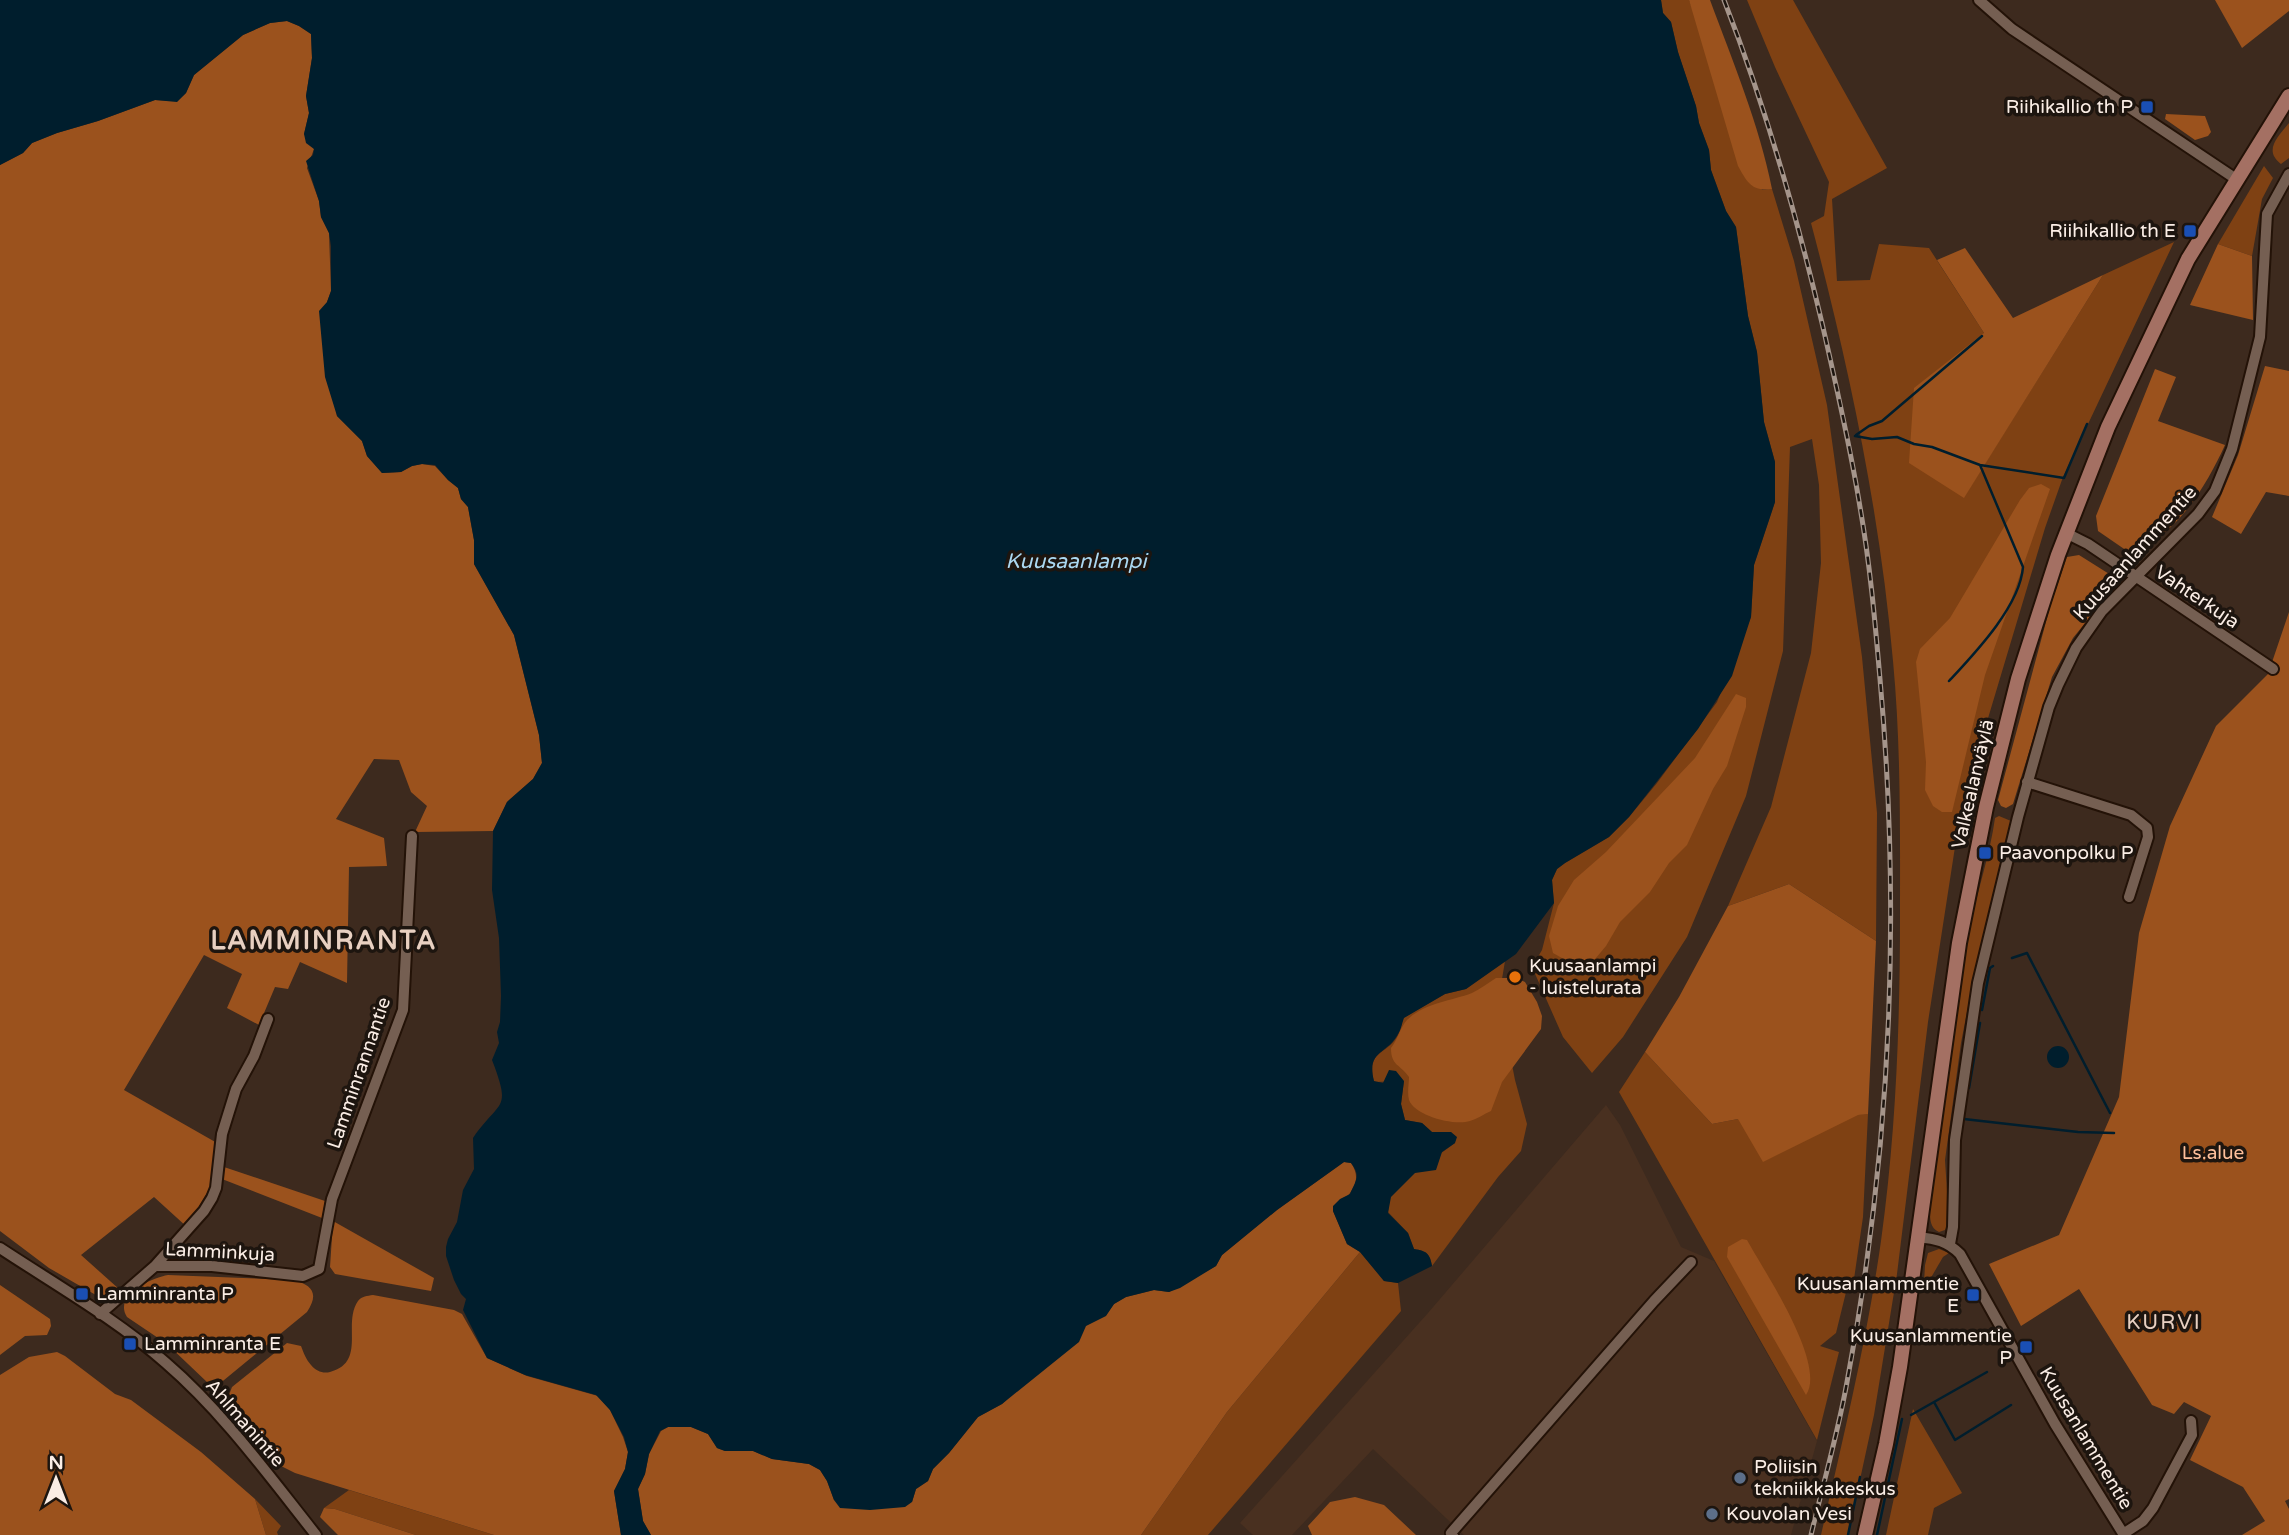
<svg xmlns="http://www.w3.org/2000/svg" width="2289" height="1535" font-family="'Varela Round',sans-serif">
  <rect width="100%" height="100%" fill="#3d2a1e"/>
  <path fill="#493020" d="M1606,1105l14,20 61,122 33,14 103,180 -26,94h-327l-91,-86 -81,86h-39l-13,-12 188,-210z"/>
  <path fill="#7f4113" d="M1661,0h28l73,190 10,-1 22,72 33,144 35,252 15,156 -1,128 -87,-57 -61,22 43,-99 40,-154 10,-90 -2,-78 -7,-46 -22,8 -7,204 -37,145 -59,141 -64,100 -31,36 -29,-36 -31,-70 10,-17 12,-47 -2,-23 5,-11 8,-6 44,-26 20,-20 28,-34 60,-81 34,-85 3,-52 21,-63v-40l-11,-40 -7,-70 -9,-36 -12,-89 -10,-16 -15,-41 -2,-20 -10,-27 -3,-17 -18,-54 -7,-30 -8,-9z
    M1747,0h46l94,168 -55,31 5,82 33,-1 9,-36 50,4 55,85 -20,164 139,-222 71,-33 -111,235 -18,51 -62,207 -28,112 -27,175 -31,252 -23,141 -26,120h-27c22,-97 46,-195 60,-294 15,-108 19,-217 19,-326 0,-85 1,-169 -7,-254 -13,-148 -44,-295 -82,-438l13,-7 5,-34 -54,-115z
    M2289,123v35l-8,6c-18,-14 -3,-27 8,-41z
    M2264,166l9,12 -11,21 -10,57 -34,-12z
    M1999,816l12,5 -35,144 -15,78 -16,117 4,63 -4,7 -6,2c-9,-4 -9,-13 -9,-21 13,-95 24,-189 40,-283 7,-37 20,-73 25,-110z
    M1505,961l-6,36 16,83 12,44 -6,27 -23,26 -66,89c-2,-12 -5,-15 -18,-17l-6,-16 -20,-21 2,-15 25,-25 40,-29 -4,-11h-19l-10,-9 -17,-3 -4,-16 3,-23 -30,1c-8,-33 13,-26 24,-47 2,-5 4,-12 5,-17l42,-24 21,-5z
    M1645,1052l67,72 26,-5 130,-5 -5,103 -9,62 -6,5 -12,49 -16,13 19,6 -22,88 -198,-348z
    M1939,1249l10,4 -6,4 -14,24 -5,2 1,-18 3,-12z
    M1360,1252l24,29 14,2 3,28 -193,224h-67l86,-123z
    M1913,1409l49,84 -28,15 -6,27h-42z
    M349,1490l145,45h-78l-81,-26 -11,-1z
    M255,1499l26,27 -4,6 1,3h-12z"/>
  <path fill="#9b521d" d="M1689,0h21c23,62 49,124 62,189 -20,3 -25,-7 -34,-23z
    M2215,0h74v11l-47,37z
    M287,21l12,5 12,8 1,24 -6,38 3,17 -5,21 10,15 -7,19 12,33 2,16 8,16 2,58 -4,11 10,114 25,25 5,15 15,17 19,-1 11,-6 10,-2 13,2 13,14 10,8 3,11 7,8 6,33v24l40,71 25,100 3,28 -9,16 -26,23 -14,29 -78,1 12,-26 -16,-14 -12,-32 -25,-1 -38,60 48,19 3,28 -38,1 -2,116 -47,-21 -12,27 -13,-2 -16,38 -32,-17 15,-34 -38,-19 -80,135 93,53 -6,43 -24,41 -33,-30 -73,58 38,34 -9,8 -9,1 -52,-30 -49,-37v-1066l23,-12 9,-10 25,-10 41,-12 57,-21 22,1 9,-8 8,-18 49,-40 27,-12z
    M2166,114l39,2 6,16 -3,4 -13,4 -30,-21z
    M2218,244l34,12 1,64 -63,-15z
    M1965,248l48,70 90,-43 -139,223 -55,-35 5,-75 70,-55 -47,-73z
    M2265,366l24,5v125l-23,-4 -25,42 -29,-17 26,-62z
    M2155,369l21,8 -18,44 67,24c-15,33 -39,75 -71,95 -7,5 -16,9 -24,13l-32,-22 -2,-15z
    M2041,484l9,5 -65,186 -33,137h-10l-9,-6 -8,-16 1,-28 -10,-100 4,-13 30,-31 70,-118 9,-12z
    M2079,555l35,22 2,8 -43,53 -21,39 -39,127 -7,4 -5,-2 -3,-6 52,-193 17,-50z
    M2289,612v887l-4,2 4,8v26h-47l23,-14 -22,-34 -53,-27 21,-44 -27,-14 -10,12 -22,-9 -73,-116 -58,37 -32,-62 70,-29 60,-138 20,-164 31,-107 46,-100 52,-52z
    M1736,694l10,4v9l-19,59 -14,23 -26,56 -18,18 -19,29 -30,30 -14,24 -21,25 -32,-18 -4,-17 9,-30 16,-26 32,-28 89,-94z
    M1789,884l87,57 -8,173 -10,1 -95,47 -25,-43 -26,5 -67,-72 34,-55 49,-91z
    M1496,978h20l9,4 12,20 5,14 -1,13 -39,53 -11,29c-7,3 -14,8 -21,10 -16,5 -55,-5 -61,-21 -2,-8 0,-16 0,-23 -9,-13 -18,-11 -18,-29 7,-9 10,-22 16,-28 17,-17 44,-19 65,-27 8,-4 16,-10 24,-15z
    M1344,1162l7,1c14,20 -4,34 -18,48l14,33 13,8 -133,160 -86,123h-490l-8,-14 -5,-32 7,-15 4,-20 12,-23 7,-4h23l17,7 9,14 8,3h28l19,8 37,5 11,6 7,11 7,19 78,2 4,-13 12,-8 5,-12 16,-16 29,-36 24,-13 83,-78 21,-11 8,-11 12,-7 28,-7 15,2 47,-26 6,-11 55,-45z
    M224,1167l101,34 -3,17 -100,-39z
    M333,1221l101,57 -3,13 -96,-17 -5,-7z
    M1742,1239l5,1c17,31 80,124 59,155l-79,-138 1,-10z
    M168,1275l125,5c20,5 26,14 14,32l-89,73 -10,-2 -41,-39 -40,-27c-14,-22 24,-39 41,-42z
    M0,1285l50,34 1,7 -4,9 -22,1 -25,19z
    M373,1295l81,15 8,4 25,44 40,18 71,20 12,14 13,27 5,15 -3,17 -11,22 7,44h-127l-199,-62 -14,-7 -23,-32 -29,-32v-7l3,-8 55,-44 14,3c3,8 5,13 10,19 5,6 12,9 19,7 37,-10 12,-48 28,-71 4,-5 9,-5 15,-6z
    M57,1352l8,4 50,38 16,6 70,52 54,47 11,36h-266v-160l29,-18z
    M1355,1497l29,8 32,30h-104l-4,-9 22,-24z
    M324,1508l11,1 81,26h-78l-18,-18z"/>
  <path fill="#001e2d" d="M0,0h1661l2,13 8,9 7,30 18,54 3,17 10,27 2,20 15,41 10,16 12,89 9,36 7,70 11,40v40l-21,63 -3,52 -19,59 -34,53 -69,88 -20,20 -44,26 -8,6 -5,11 2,23 -38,51 -50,35 -21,5 -41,24c-2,5 -3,12 -6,16 -11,21 -32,16 -24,47l9,2 6,-13 7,1 8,10 -3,23 4,16 17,3 10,9h19l6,5 -2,6 -13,9 -6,18 -21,3 -24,24 -3,16 20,20 6,16c13,2 16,5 18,17l-34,17 -14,-2 -24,-29 -13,-8 -14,-33v-5l7,-7 10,-5c6,-14 11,-18 1,-31l-7,-1 -67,48 -55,45 -6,11 -36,22 -11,4 -15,-2 -28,7 -12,7 -8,12 -20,10 -7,16 -77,62 -24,13 -29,36 -16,16 -5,12 -12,8 -4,13 -7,5 -35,3 -30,-2 -6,-8 -7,-19 -7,-11 -11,-6 -37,-5 -19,-8h-28l-8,-3 -9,-14 -17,-7h-23l-8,4 -11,23 -4,20 -7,15 5,32 8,14h-30l-7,-44 11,-22 3,-17 -4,-15 -14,-27 -14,-15 -71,-20 -38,-17 -24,-48 3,-11 -5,-5 -7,-14 -8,-24v-9l2,-8 9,-17 6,-32 11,-21 -1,-31c27,-39 39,-26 19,-78l7,-17 -2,-11 3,-10 1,-26 -2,-58 -7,-48 1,-59 14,-29 26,-23 9,-16 -3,-28 -25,-100 -40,-71v-24l-6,-33 -7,-8 -3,-11 -10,-8 -13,-15 -13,-1 -10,2 -11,6 -19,1 -15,-17 -5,-15 -25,-25 -12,-39 -6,-66 8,-9 4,-11v-45l-2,-13 -8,-16 -2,-16 -13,-40 7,-6 1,-6 -8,-6 -2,-9 5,-21 -3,-17 6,-38 -1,-24 -12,-8 -12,-5 -17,2 -27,12 -49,40 -8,18 -9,9 -22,-2 -57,21 -41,12 -25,10 -9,10 -23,12z
    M2047 1057a11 11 0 1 1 22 0a11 11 0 1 1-22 0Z"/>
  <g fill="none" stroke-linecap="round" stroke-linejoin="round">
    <path stroke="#001e2d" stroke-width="2.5" d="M1856,435l13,-9 13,-5 100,-85
      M1855,436l17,3 25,-2 17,7 18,3 48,18 84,13 23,-54
      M1949,681c26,-28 71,-75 74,-114l-43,-102
      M2012,958l15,-5 83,160
      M1982,1010l8,-42 3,-2
      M1969,1088l11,-65
      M1964,1119l114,13 36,1
      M1934,1402l21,38 56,-35
      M1911,1415l76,-43
      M1848,1535l12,-58
      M1877,1535l25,-116"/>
    <defs>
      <path id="minor" d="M1979,0l33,29 224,150
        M2066,533l22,11 185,125
        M2027,782l104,33 16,13 1,9 -19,60
        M1918,1237c18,2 29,4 42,17l95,170 69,111
        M1950,1244l3,-17 2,-87 23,-157 40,-166 31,-110 9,-22 18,-37 26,-37 96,-97 17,-23 17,-42 28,-112 7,-123 22,-40
        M0,1248c56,37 116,71 166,115 57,49 103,113 150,172
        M155,1266l49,-55 8,-13 4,-10 6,-54 14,-45 18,-33 14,-37
        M100,1314l55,-48h57l91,10 16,-7 13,-70 71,-189 9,-174
        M2123,1534l20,-13 10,-13 39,-73 -1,-14
        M1453,1535l-2,-2 203,-232 37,-39"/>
      <path id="major" d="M1865,1535l21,-91 14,-77 59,-424 27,-136 32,-128 40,-124 50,-128 80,-168 101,-163"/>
    </defs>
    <use href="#minor" stroke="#231207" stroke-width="14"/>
    <use href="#major" stroke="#231207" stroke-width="18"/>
    <use href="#minor" stroke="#755f52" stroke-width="10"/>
    <use href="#major" stroke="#a47063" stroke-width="14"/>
    <defs>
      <path id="rail" d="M1724,0c41,105 72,213 98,323 14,61 28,122 38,184 10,57 15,114 20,172 21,234 11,471 -33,703 -9,51 -24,102 -36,153"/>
    </defs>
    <use href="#rail" stroke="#a5958b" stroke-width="5"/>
    <use href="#rail" stroke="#1d150f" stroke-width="2.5" stroke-dasharray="8" stroke-linecap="butt"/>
  </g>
  <g fill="#1a4fb4" stroke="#1d150f" stroke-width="2.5">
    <rect x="2140" y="100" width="14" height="14" rx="3.5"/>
    <rect x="2183" y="224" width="14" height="14" rx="3.5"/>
    <rect x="1978" y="846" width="14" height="14" rx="3.5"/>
    <rect x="75" y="1287" width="14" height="14" rx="3.5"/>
    <rect x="1966" y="1288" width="14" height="14" rx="3.5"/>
    <rect x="123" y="1337" width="14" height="14" rx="3.5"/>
    <rect x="2019" y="1340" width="14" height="14" rx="3.5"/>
  </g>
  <circle fill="#e8710a" stroke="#1d150f" stroke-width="2.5" cx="1515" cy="977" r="7"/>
  <g fill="#5c6f8a" stroke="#1d150f" stroke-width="2.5">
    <circle cx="1740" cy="1478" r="7"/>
    <circle cx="1712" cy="1514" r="7"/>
  </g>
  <g text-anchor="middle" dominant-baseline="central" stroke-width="7" stroke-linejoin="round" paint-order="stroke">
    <g font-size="19" fill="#faede5" stroke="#1d150f" text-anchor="start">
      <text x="2133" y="107" text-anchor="end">Riihikallio th P</text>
      <text x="2176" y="231" text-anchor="end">Riihikallio th E</text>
      <text x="1999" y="853">Paavonpolku P</text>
      <text x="1529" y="966">Kuusaanlampi<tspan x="1529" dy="22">- luistelurata</tspan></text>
      <text x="1959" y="1284" text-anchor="end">Kuusanlammentie<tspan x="1959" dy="22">E</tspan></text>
      <text x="96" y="1294">Lamminranta P</text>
      <text x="2012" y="1336" text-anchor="end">Kuusanlammentie<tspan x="2012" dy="22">P</tspan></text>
      <text x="144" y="1344">Lamminranta E</text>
      <text x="1754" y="1467">Poliisin<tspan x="1754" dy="22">tekniikkakeskus</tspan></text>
      <text x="1726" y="1514">Kouvolan Vesi</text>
    </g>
    <g font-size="19" fill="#faede5" stroke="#1d150f">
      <text transform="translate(2135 553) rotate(-48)">Kuusaanlammentie</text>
      <text transform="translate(2197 597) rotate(34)">Vahterkuja</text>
      <text transform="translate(1973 784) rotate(-77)">Valkealanväylä</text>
      <text transform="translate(359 1073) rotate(-71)">Lamminrannantie</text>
      <text transform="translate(220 1252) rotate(3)">Lamminkuja</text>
      <text transform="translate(245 1423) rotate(49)">Ahlmanintie</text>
      <text transform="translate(2086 1438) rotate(59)">Kuusanlammentie</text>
    </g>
    <g font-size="19" fill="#febf9a" stroke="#1d150f">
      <text x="2213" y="1153">Ls.alue</text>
    </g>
    <g font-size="21" font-style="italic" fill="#abd8f1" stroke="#1d150f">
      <text x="1076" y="561">Kuusaanlampi</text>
    </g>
    <g font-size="21" letter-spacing="2" fill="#e8d0c1" stroke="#1d150f">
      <text x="2164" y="1322">KURVI</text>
    </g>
    <g font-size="26" font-weight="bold" letter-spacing="2" fill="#e8d0c1" stroke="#1d150f">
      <text x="324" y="940">LAMMINRANTA</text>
    </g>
  </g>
  <g transform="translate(56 1479)" stroke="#1d150f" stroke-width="5" paint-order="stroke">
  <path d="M0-5L12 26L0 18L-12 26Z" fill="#faede5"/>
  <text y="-10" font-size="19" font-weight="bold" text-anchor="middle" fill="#faede5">N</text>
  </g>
</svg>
